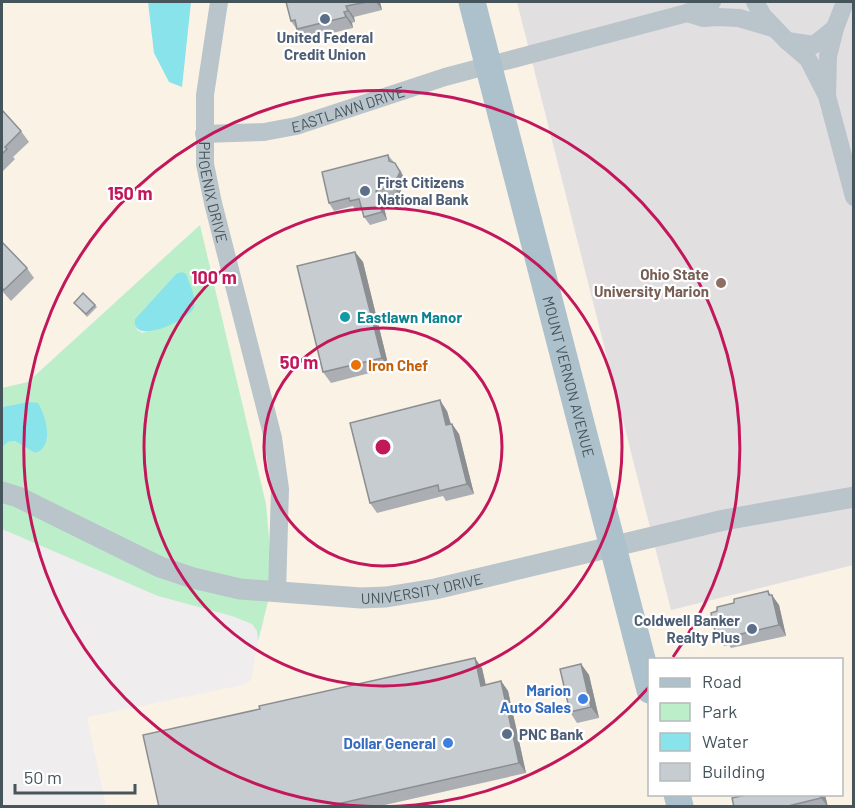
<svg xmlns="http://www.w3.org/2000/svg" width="855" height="808" font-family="Barlow,sans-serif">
  <rect width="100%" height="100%" fill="#f0edee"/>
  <path fill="#fbf2e6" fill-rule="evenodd" d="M2,2h515l154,608 182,-45v241h-747l-19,-89 156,-32 8,-5 7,-39 6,-19 -64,-397 -173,157 -25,6zM650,660h192v134h-192z"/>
  <path fill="#e1dfe0" d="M517,2h336v563l-182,45z"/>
  <path fill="#bceec9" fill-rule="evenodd" d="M200,225l66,279 7,78 -15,59 -1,-10 -5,-7 -20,-8 -74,-20 -156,-67v-82l6,-5 7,-1 20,12c19,-6 10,-30 6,-44l-13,-7 -26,5v-19l26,-6zM176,274l6,46 -40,13 -5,-3 -2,-11z"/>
  <path fill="#89e3ea" d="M148,2h43l-9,85 -13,-5 -15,-29z
    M182,272l4,2c3,9 11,24 8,33 -4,13 -63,40 -59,12l41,-45z
    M28,402l10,1c8,13 17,44 -3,50l-20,-12 -7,1 -6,5v-40z"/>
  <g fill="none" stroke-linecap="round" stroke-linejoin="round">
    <g stroke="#b9c4cb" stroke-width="18">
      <path id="s1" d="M219,2l-14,93v69l8,39 60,235 7,51 -3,104"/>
      <path d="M755,2l8,14 24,25 27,4 21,-17"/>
      <path d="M687,13l16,5 15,-1 21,1 34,10"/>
      <path d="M787,41l21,18 19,37 27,101"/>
      <path d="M827,96l1,-40 7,-28 10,-26"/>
      <path id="s2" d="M204,134l60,-2 32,-6 149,-49 242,-64 25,-11"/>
    </g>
    <path stroke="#b9c4cb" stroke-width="21" id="s3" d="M2,492l16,5 142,70 33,11 47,11 121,9 25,-1 49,-8 289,-69 130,-23"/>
    <g stroke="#adc1cc" stroke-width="27">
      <path id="s4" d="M472,2l178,688"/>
      <path d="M677,794l3,12"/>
    </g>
  </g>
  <path fill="#abafb3" d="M286,2h94l2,8 -28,7 1,5 -3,1 1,5 -49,12 -13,-19z
    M2,110l19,21 8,11 -16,15 2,2 -13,13z
    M388,155l13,16 4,9 -6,15 -17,4 5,21 -17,5 -6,-8 -2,-9 -7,1 -2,-3 -19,5 -5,-8z
    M2,242l25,26 7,10 -23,23 -8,-9h-1z
    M355,252l8,10 26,106 -58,15 -8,-11z
    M74,303l21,2 2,2 -10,10z
    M447,411l4,13h1l7,10 15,60 -28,7 -3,-5 -66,17 -7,-10z
    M770,595l9,10 7,31 -55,12 -2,-3 -5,1 -8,-10 1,-25z
    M581,664l8,11 10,43 -22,5 -7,-11z
    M482,668l4,17 15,-4 7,10 18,82 -150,34h-217z
    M746,795h79l3,12h-94z"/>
  <path fill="#8b8f92" d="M376,2h4l2,8z
    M346,6l8,11 1,5 -7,-11z
    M344,12l8,11 1,5 -7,-11z
    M395,163l10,17 -6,15 -6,-9z
    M376,191l6,8 5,21 -5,-8z
    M355,252l8,10 26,106 -7,-10z
    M440,400l7,11 7,25 -8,-11z
    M452,424l7,10 15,60 -7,-10z
    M768,591l4,7v-3l7,10 7,31 -7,-11z
    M475,658l7,10 6,28 -7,-10z
    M581,664l8,11 10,43 -8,-11z
    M501,681l7,10 18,82 -7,-10z
    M820,795h5l3,12 -7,-9z"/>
  <path fill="#c7ccd0" stroke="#8b8f92" stroke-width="1.5" d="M286,2h81l-21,4 2,5 -4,1 2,5 -49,12 -2,-9 -4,1z
    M2,110l19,21 -16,16 2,2 -5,5z
    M388,155l1,6 6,2 5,9 -7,14 -17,5 6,21 -18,5 -5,-18 -9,2 -1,-3 -20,5 -7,-31z
    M2,242l25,26 -23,22 -2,-2z
    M355,252l27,106 -59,14 -26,-106z
    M83,293l12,12 -9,9 -12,-11z
    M440,400l6,25 6,-1 15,60 -28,7 -1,-6 -68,18 -20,-80z
    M768,591l1,4h3l7,30 -55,13 -1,-4 -7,2 -5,-23 6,-2v-4l17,-4v-4z
    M475,658l6,28 20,-5 18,82 -195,44h-165l-16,-72 117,-26 -1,-3z
    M581,664l10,43 -21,5 -10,-43z
    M746,795h74l1,3 -37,9h-50l-2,-9z"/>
  <g fill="none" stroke="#c2185b" stroke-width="3">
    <circle cx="383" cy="447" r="119"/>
    <circle cx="383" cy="447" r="239"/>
    <path d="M649 687A358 358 0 1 1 673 657"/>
  </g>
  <g fill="#5c6f8a" stroke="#fff" stroke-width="2">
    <circle cx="325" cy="19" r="6"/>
    <circle cx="365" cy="191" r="6"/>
    <circle cx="752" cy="629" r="6"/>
    <circle cx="507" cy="734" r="6"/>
  </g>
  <circle fill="#8d6e63" stroke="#fff" stroke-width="2" cx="721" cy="283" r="6"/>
  <circle fill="#0f9aa8" stroke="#fff" stroke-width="2" cx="345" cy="317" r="6"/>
  <circle fill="#e8710a" stroke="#fff" stroke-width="2" cx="356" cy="365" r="6"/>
  <g fill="#3f7fe0" stroke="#fff" stroke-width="2">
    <circle cx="583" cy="699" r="6"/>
    <circle cx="448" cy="743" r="6"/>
  </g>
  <g text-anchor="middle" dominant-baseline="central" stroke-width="4.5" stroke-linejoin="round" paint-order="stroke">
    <g font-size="15" font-weight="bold" fill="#4e5e75" stroke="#fff" text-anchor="start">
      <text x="325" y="37" text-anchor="middle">United Federal<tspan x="325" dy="17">Credit Union</tspan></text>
      <text x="377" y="182">First Citizens<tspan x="377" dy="17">National Bank</tspan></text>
      <text x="740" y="620" text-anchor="end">Coldwell Banker<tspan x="740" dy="17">Realty Plus</tspan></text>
      <text x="519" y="734">PNC Bank</text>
    </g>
    <g font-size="15" fill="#46545b" stroke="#fff">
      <text stroke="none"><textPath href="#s2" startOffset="147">EASTLAWN DRIVE</textPath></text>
      <text stroke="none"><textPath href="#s1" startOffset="192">PHOENIX DRIVE</textPath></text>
      <text stroke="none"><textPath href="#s4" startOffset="387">MOUNT VERNON AVENUE</textPath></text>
      <text stroke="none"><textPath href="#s3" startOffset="441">UNIVERSITY DRIVE</textPath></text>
    </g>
    <g font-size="15" font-weight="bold" fill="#785e54" stroke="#fff" text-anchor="end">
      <text x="709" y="274">Ohio State<tspan x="709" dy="17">University Marion</tspan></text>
    </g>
    <g font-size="15" font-weight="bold" fill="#0d838f" stroke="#fff" text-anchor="start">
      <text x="357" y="317">Eastlawn Manor</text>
    </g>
    <g font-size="15" font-weight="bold" fill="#c56008" stroke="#fff" text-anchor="start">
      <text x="368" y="365">Iron Chef</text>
    </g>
    <g font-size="15" font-weight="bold" fill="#366cbe" stroke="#fff" text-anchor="end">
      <text x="571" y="690">Marion<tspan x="571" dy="17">Auto Sales</tspan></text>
      <text x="436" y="743">Dollar General</text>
    </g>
  </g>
  <circle cx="383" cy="447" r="9" fill="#c2185b" stroke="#fff" stroke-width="3"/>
  <g font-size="18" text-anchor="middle" font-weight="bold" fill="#c2185b" stroke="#fff" stroke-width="4.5" stroke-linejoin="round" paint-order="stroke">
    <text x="130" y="200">150 m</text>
    <text x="214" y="284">100 m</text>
    <text x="299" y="369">50 m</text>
  </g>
  <rect width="855" height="808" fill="none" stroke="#46545b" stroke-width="6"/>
  <rect x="648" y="658" width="195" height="138" fill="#ffffff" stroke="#b5bbbd" stroke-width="1.5"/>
  <rect x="660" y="678" width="30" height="9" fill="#adc1cc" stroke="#b5bbbd" stroke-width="1.5"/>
  <text x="702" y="688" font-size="18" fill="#46545b">Road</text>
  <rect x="660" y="703" width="30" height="18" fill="#bceec9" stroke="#b5bbbd" stroke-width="1.5"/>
  <text x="702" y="718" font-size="18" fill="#46545b">Park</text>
  <rect x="660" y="733" width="30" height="18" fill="#89e3ea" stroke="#b5bbbd" stroke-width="1.5"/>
  <text x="702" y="748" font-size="18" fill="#46545b">Water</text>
  <rect x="660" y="763" width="30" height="18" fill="#c7ccd0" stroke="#b5bbbd" stroke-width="1.5"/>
  <text x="702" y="778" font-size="18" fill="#46545b">Building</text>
  <path d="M15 784v9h120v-9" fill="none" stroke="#46545b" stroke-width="3"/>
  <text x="24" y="784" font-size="18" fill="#46545b" stroke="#ffffff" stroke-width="4.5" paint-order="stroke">50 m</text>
</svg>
